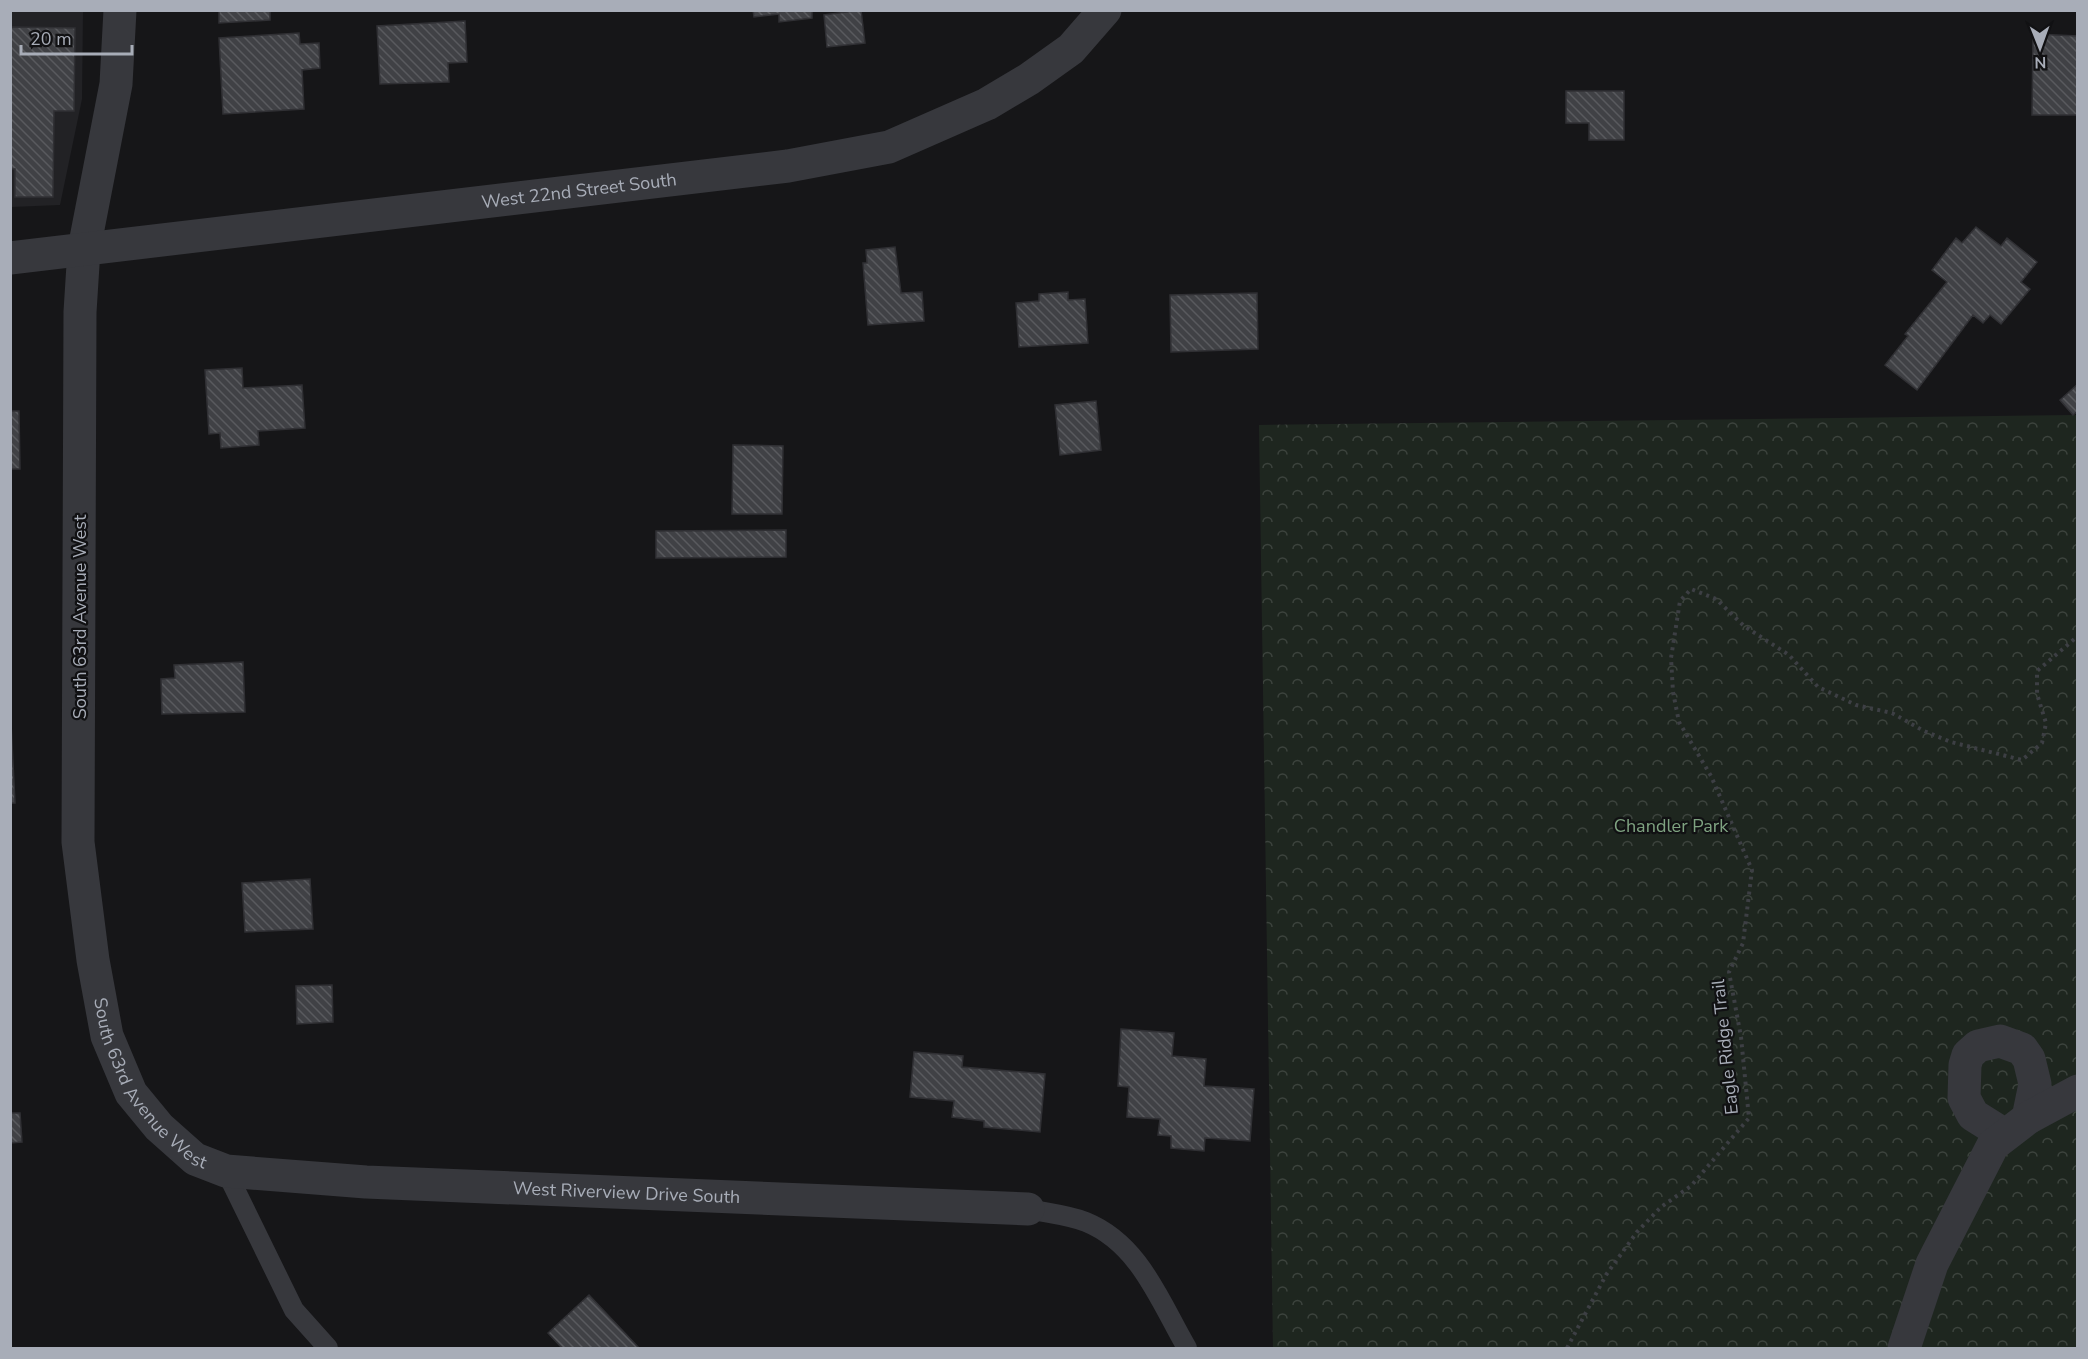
<svg xmlns="http://www.w3.org/2000/svg" width="2088" height="1359" font-family="'Nunito Sans',sans-serif">
  <defs>
    <pattern id="forest-crowns" width="20" height="18" patternUnits="userSpaceOnUse" patternTransform="scale(1.5)"><rect width="20" height="18" fill="#1e261f"/><path d="M2 6a3 3 0 1 1 6 0M12 15a3 3 0 1 1 6 0" fill="none" stroke="#3c433d"/></pattern>
    <pattern id="building-back-hatch" width="6" height="6" patternUnits="userSpaceOnUse" patternTransform="scale(1.5)"><rect width="6" height="6" fill="#404145"/><path d="M-1 5l2 2M0 0l6 6M5-1l2 2" fill="none" stroke="#595a5e"/></pattern>
  </defs>
  <rect width="100%" height="100%" fill="#161618"/>
  <path fill="#222225" d="M10,11h73l-1,88 -22,106 -49,2z"/>
  <path fill="url(#forest-crowns)" d="M2077,415v933h-804l-14,-923z"/>
  <path fill="url(#building-back-hatch)" stroke="#303034" stroke-width="1.5" d="M219,10h51v10l-51,3z
    M753,10h66l-7,1v7l-33,4v-8l-25,3z
    M861,10l4,33 -38,4 -3,-32z
    M465,21l2,41 -19,1 1,19 -69,2 -3,-58z
    M10,27l65,1 -1,83h-20l-1,86h-38v-28h-5z
    M299,33l1,11 19,-1 1,25 -18,2 2,39 -81,5 -4,-76z
    M2033,34l45,2v79h-46z
    M1566,91h58v49h-35v-17h-23z
    M1976,227l25,19 6,-8 30,24 -16,20 9,7 -29,35 -11,-9 -7,8 -10,-8 -56,75 -32,-25 23,-29 -3,-2 42,-52 -15,-12 24,-32 6,5z
    M895,247l6,46 21,-1 2,29 -56,4 -5,-62h4l-1,-13z
    M1068,292v8l17,-1 3,44 -69,4 -3,-44 23,-2v-7z
    M1257,293l1,56 -87,3 -1,-57z
    M242,368l1,20 59,-3 3,43 -47,3 1,14 -38,3 -1,-15 -11,1 -4,-64z
    M2078,384v27l-5,4 -13,-15z
    M1096,401l5,49 -41,5 -5,-50z
    M10,411h9l1,58h-10z
    M733,445l50,1 -1,68h-50z
    M786,530v27l-130,1v-27z
    M243,662l2,50 -83,2 -1,-35 14,-1 -1,-13z
    M10,703l5,100h-5z
    M310,879l3,50 -68,3 -3,-49z
    M332,985l1,37 -36,2 -1,-38z
    M1121,1029l53,4 -2,23 34,3 -2,27 50,3 -4,52 -45,-3 -1,13 -33,-3v-12l-13,-1 2,-16 -33,-2 2,-30 -11,-1z
    M914,1052l49,4 -1,11 83,7 -5,58 -56,-5v-6l-32,-4 2,-16 -44,-4z
    M10,1113h10l2,29 -12,1z
    M589,1295l50,53h-77l-14,-15z"/>
  <g fill="none" stroke-linecap="round" stroke-linejoin="round">
    <path stroke="#3d3f44" stroke-width="4" stroke-dasharray="3 4.5" stroke-linecap="butt" d="M1567,1348l39,-73 31,-43 24,-25 30,-21 58,-68 -8,-81 -12,-65 14,-29 9,-73 -41,-94 -32,-54 -6,-30 -2,-34 9,-57 11,-12 25,10 28,27 45,29 29,32 38,18 36,8 32,18 27,11 71,18 20,-17 4,-20 -9,-29v-23l41,-35"/>
    <path stroke="#37383d" stroke-width="20" d="M226,1171l68,139 34,38
      M1028,1209c18,4 40,6 58,13 54,22 74,80 101,126"/>
    <g stroke="#37383d" stroke-width="33">
      <path id="s1" d="M120,10l-4,74 -32,165 -4,63 -2,530 15,118 14,76 24,57 28,34 36,32 31,12 140,11 662,27"/>
      <path d="M2005,1135l-32,-20 -9,-17 1,-33 3,-10 10,-9 22,-5 22,8 7,10 6,25 -7,34"/>
      <path d="M1904,1348l28,-84 61,-119 35,-27 50,-27"/>
    </g>
    <path stroke="#37383d" stroke-width="33" id="s2" d="M10,258l778,-92 101,-19 98,-43 42,-25 42,-30 34,-39"/>
  </g>
  <g text-anchor="middle" dominant-baseline="central" stroke-width="4.5" stroke-linejoin="round" paint-order="stroke">
    <g font-size="18" fill="#a8adb8" stroke="#111113">
      <text stroke="none"><textPath href="#s2" startOffset="573">West 22nd Street South</textPath></text>
      <text transform="translate(80 617) rotate(-90)">South 63rd Avenue West</text>
      <text transform="translate(1725 1047) rotate(-96)">Eagle Ridge Trail</text>
      <text stroke="none"><textPath href="#s1" startOffset="1095">South 63rd Avenue West</textPath></text>
      <text stroke="none"><textPath href="#s1" startOffset="1620">West Riverview Drive South</textPath></text>
    </g>
    <g font-size="18" fill="#7fa381" stroke="#111113">
      <text x="1671" y="826">Chandler Park</text>
    </g>
  </g>
  <rect width="2088" height="1359" fill="none" stroke="#a8adb8" stroke-width="24"/>
  <g transform="translate(2040 48) rotate(179)" stroke="#111113" stroke-width="4.5" paint-order="stroke">
  <path d="M0-4.5L10 22L0 15L-10 22Z" fill="#a8adb8"/>
  <text y="-9" font-size="16" font-weight="bold" text-anchor="middle" fill="#a8adb8">N</text>
  </g>
  <path d="M21 45v9h111v-9" fill="none" stroke="#a8adb8" stroke-width="3"/>
  <text x="30" y="45" font-size="18" fill="#a8adb8" stroke="#111113" stroke-width="4.5" paint-order="stroke">20 m</text>
</svg>
